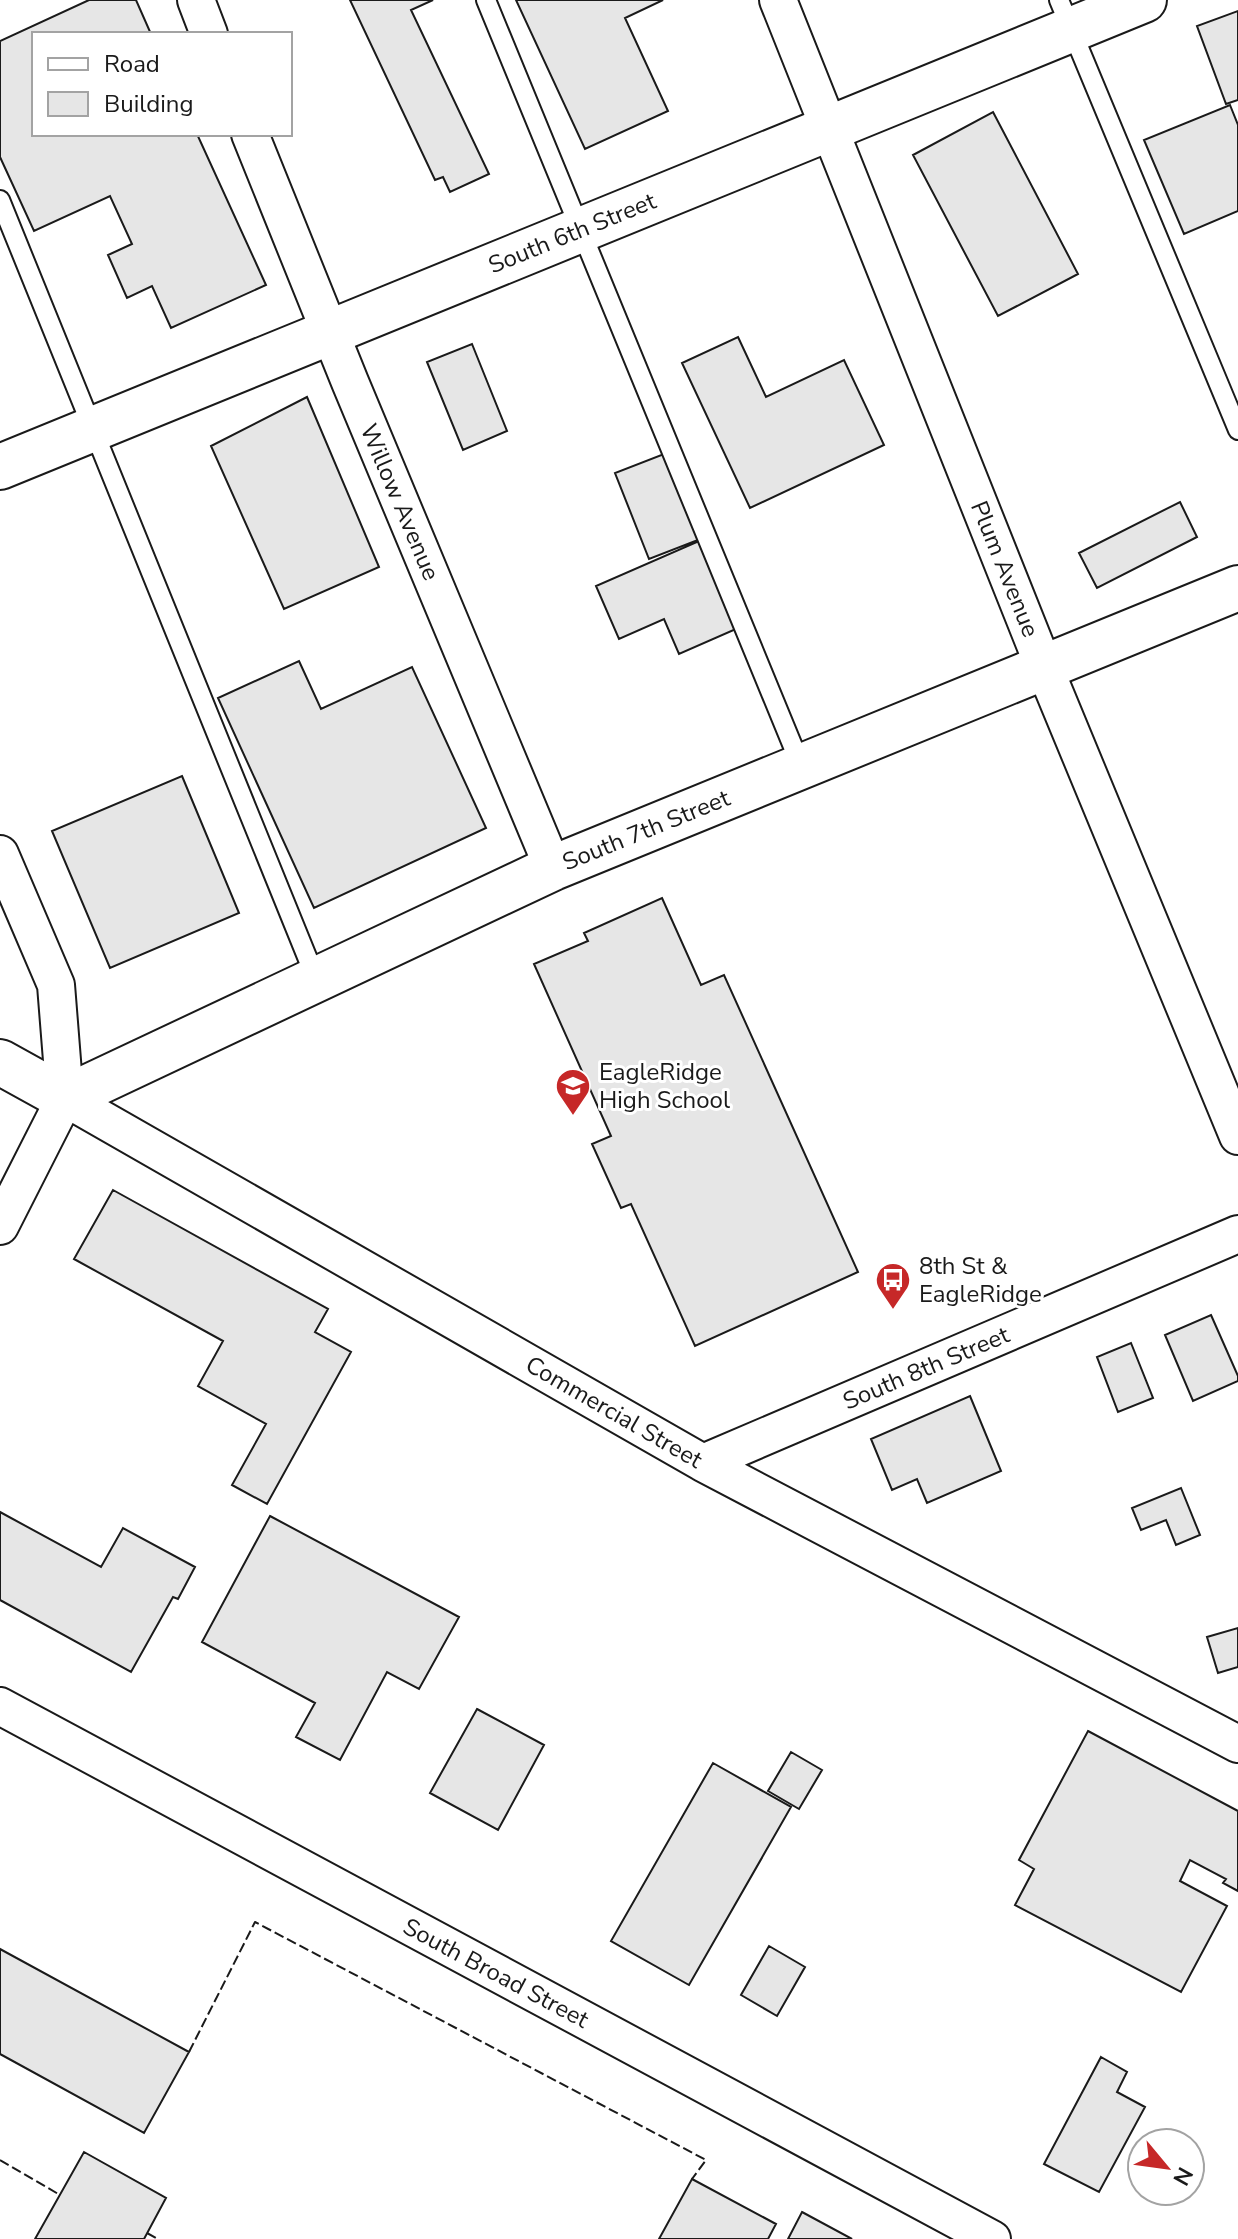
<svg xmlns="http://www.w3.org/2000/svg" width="1238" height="2239" font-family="'Nunito Sans',sans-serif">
  <rect width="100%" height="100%" fill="#fff"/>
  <path fill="#e6e6e6" stroke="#1a1a1a" stroke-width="2" d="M89,0h47l15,34h-117v100h163l69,151 -95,43 -19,-42 -25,12 -19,-43 24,-11 -22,-48 -76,35 -34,-74v-116z
    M350,0h83l-22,10 78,164 -39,18 -7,-15 -8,3z
    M516,0h147l-38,18 43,93 -83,38z
    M1238,11v89l-12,4 -29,-78z
    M1230,105l8,20v86l-54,23 -40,-94z
    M993,112l85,162 -80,42 -85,-161z
    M738,337l28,60 78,-37 40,85 -134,63 -68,-145z
    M472,344l35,87 -44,19 -36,-88z
    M307,397l72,170 -95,42 -73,-163z
    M664,454l34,86 -49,19 -34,-86z
    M1180,502l17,35 -100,51 -18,-35z
    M699,541l37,88 -57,25 -15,-35 -45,20 -23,-53z
    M299,661l22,48 91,-42 74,161 -172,80 -96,-210z
    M182,776l57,137 -129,55 -58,-137z
    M662,898l39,87 23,-10 134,297 -163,74 -64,-142 -10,4 -29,-64 19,-8 -77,-172 54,-23 -4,-8z
    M113,1190l215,119 -13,23 36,20 -84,152 -35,-19 34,-61 -68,-38 25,-45 -149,-82z
    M1211,1315l27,61v5l-45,20 -28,-66z
    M1131,1343l22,55 -35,14 -21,-55z
    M970,1396l31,75 -74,32 -10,-24 -25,11 -21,-51z
    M1181,1488l19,47 -24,10 -10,-25 -25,10 -9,-22z
    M0,1512l101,55 22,-39 72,39 -17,32 -5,-2 -42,75 -131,-72z
    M270,1516l189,101 -40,72 -32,-17 -47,88 -44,-23 19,-34 -113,-61z
    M1238,1628v39l-20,6 -11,-36z
    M477,1709l67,36 -46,85 -68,-37z
    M1088,1731l150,80v80l-15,-8 3,-4 -36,-19 -10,21 47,25 -46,86 -166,-87 19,-36 -15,-9z
    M791,1752l31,18 -23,39 -31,-18z
    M713,1763l78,44 -102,178 -78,-44z
    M769,1946l36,21 -28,49 -36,-21z
    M0,1949l189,103 -45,81 -144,-79z
    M1101,2057l26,15 -10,20 28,15 -46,85 -55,-28z
    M84,2152l82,46 -22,41h-109z
    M692,2179l84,45 -8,15h-109z
    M802,2212l50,27h-64z"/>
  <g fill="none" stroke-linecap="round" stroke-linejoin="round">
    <defs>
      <path id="service" d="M486,0l315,766
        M1059,0l179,430
        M0,200l316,779"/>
      <path id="minor" d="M196,0l13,34
        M778,0l266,667 194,469
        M250,134l100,248 203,486
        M0,854l56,131 9,113 -65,128
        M65,1098l638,365 535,281
        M703,1463l535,-229
        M0,1706l992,533"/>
      <path id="tertiary" d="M0,1062l65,36 488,-230 685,-280"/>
      <path id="secondary" d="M0,467l1144,-467"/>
    </defs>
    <use href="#service" stroke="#1a1a1a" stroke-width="22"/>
    <use href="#minor" stroke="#1a1a1a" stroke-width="40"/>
    <use href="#tertiary" stroke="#1a1a1a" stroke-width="48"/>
    <use href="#secondary" stroke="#1a1a1a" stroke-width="48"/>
    <use href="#service" stroke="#fff" stroke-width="18"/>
    <use href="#minor" stroke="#fff" stroke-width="36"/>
    <use href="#tertiary" stroke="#fff" stroke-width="44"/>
    <use href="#secondary" stroke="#fff" stroke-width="44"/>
    <path stroke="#1a1a1a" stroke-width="2" stroke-dasharray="10 4" stroke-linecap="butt" d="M189,2052l66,-130 451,238 -14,19
      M0,2160l60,35
      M147,2233l11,6"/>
  </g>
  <defs>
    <symbol id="school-pin" viewBox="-11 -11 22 30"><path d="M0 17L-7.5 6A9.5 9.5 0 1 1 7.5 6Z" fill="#c62828" stroke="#fff"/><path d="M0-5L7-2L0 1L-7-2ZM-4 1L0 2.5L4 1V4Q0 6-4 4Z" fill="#fff"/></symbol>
    <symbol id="bus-pin" viewBox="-11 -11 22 30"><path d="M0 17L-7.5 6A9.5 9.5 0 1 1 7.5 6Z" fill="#c62828" stroke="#fff"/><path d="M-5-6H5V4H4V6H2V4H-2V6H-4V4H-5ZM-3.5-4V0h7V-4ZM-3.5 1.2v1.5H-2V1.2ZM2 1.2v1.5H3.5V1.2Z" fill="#fff"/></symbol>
  </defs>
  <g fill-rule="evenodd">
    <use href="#school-pin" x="553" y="1066" width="40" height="54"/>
    <use href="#bus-pin" x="873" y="1260" width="40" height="54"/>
  </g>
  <g text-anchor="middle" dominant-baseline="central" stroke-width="6" stroke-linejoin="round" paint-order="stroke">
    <g font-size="24" fill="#1a1a1a" stroke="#fff">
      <text transform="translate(572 233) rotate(-22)">South 6th Street</text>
      <text transform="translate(400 502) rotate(67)">Willow Avenue</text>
      <text transform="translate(1005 569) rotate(68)">Plum Avenue</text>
      <text transform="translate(646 830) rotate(-22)">South 7th Street</text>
      <text transform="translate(926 1368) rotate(-23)">South 8th Street</text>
      <text transform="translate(614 1412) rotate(30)">Commercial Street</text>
      <text transform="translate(496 1973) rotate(28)">South Broad Street</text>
    </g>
    <g font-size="24" fill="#1a1a1a" stroke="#fff" text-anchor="start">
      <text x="599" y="1072">EagleRidge<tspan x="599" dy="28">High School</tspan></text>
      <text x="919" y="1266">8th St &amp;<tspan x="919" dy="28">EagleRidge</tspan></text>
    </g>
  </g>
  <rect x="32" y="32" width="260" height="104" fill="#ffffff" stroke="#a3a3a3" stroke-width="2"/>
  <rect x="48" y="58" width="40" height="12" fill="#ffffff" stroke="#a3a3a3" stroke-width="2"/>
  <text x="104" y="72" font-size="24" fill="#1a1a1a">Road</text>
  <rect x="48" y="92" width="40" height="24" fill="#e6e6e6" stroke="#a3a3a3" stroke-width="2"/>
  <text x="104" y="112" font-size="24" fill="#1a1a1a">Building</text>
  <g transform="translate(1166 2167) rotate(119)"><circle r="38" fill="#ffffff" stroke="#a3a3a3" stroke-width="2"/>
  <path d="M0-6L14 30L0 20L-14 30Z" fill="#c62828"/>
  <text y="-12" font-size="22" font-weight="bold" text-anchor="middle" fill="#1a1a1a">N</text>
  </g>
</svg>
